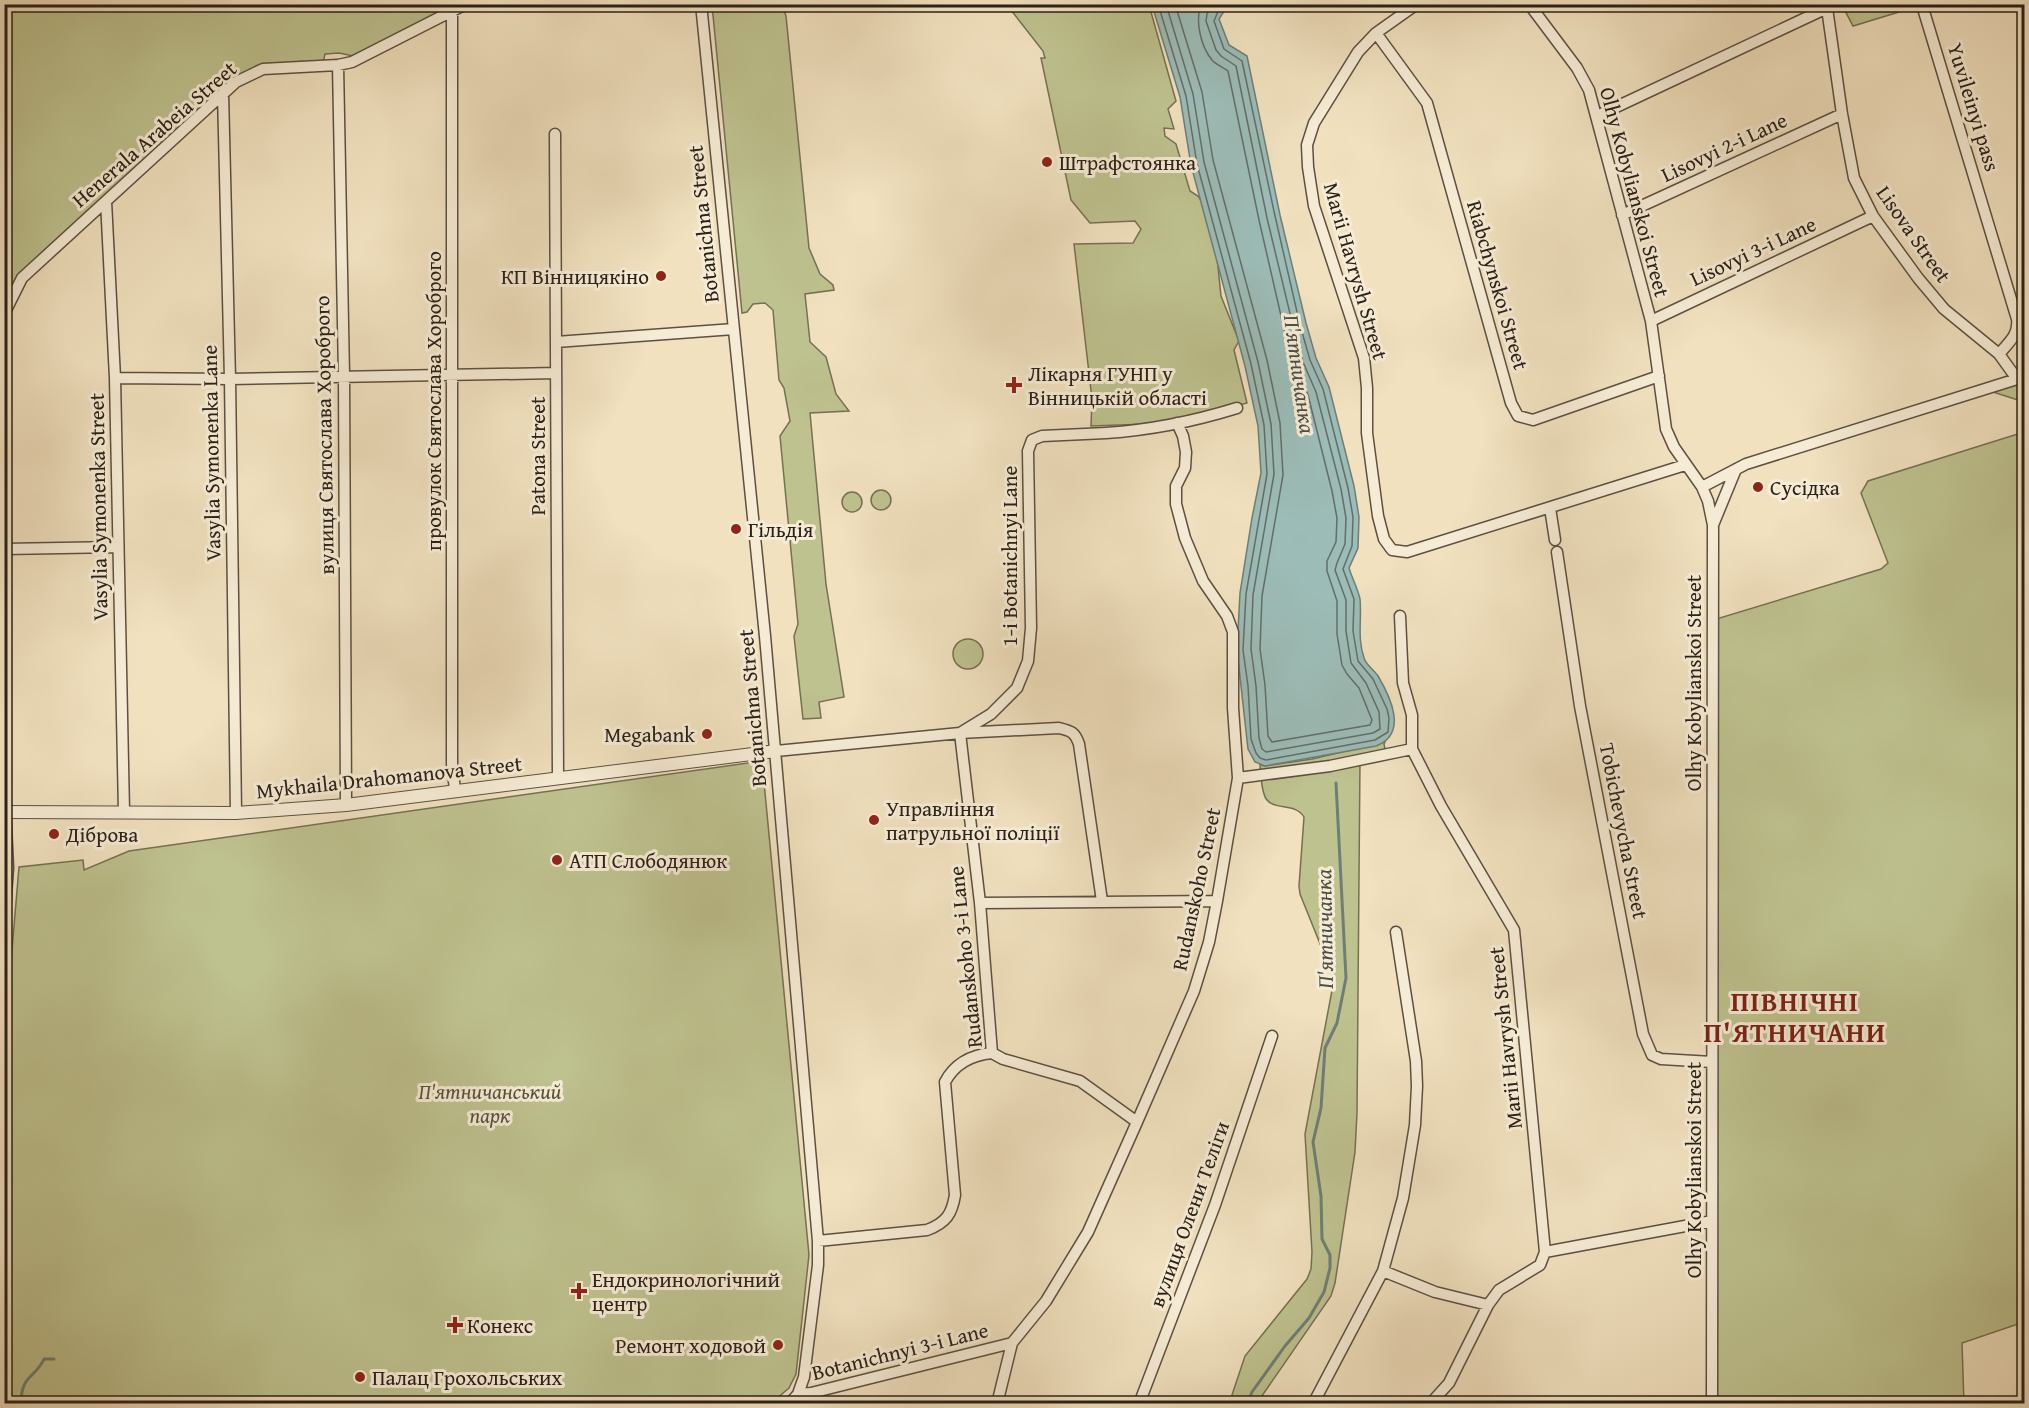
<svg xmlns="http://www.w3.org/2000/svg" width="2029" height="1408" font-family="'Gentium Book Plus',serif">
  <rect width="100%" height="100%" fill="#f1e1bf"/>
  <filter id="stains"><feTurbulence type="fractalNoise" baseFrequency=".00333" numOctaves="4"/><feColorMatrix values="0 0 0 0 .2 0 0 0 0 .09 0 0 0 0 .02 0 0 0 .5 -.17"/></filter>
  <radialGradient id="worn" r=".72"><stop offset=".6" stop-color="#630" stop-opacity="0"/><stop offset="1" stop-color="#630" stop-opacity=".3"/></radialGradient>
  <path fill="#bec28f" stroke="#747154" stroke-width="1.5" d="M5,5h460l-107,52 -19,-4 -14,1 -2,9 -73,11 -228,204 -17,36z
    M712,5h70l4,11 23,232 11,26 13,11 1,5 -29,4 5,48 16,15 10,37 13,17 -39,2 16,171 18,113 -25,5 2,16 -18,1 -9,-83 4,-12 -18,-188 10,-15 -6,-33 -5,-8 -6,-70 -8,-7 -12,1 -6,8 -5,1z
    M1007,5h142l27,96 -8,8 6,20 -10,-1 1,8 11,8 14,47 8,5 15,22 8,78 18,45 -5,9 13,53 -48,13 -53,8 -55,2 1,-27 -18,-155 59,-1 8,-14 -6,-8 -45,2 -19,-23 -30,-142h4l-2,-7z
    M1842,5h80l-69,21z
    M2019,384l5,3v15l-31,-10z
    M2024,432v890l-62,21 2,60 -252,1 1,-784 168,-51 7,-6 -27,-70 7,-12z
    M871 500a10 10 0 1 1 20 0a10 10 0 1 1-20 0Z
    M842 502a10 10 0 1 1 20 0a10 10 0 1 1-20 0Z
    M953 654a15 15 0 1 1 30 0a15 15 0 1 1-30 0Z
    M1385,742l-1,2 2,10 -26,6 -3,353 -2,39 -20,131 -4,13 -74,107 -28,1 16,-48 62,-77 4,-10 1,-17 -7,-118 28,-149 -2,-14 -31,-77 -1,-8 5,-69c-9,-16 -35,-4 -40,-23 -3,-9 -3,-20 -4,-29l5,1 47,-7z
    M762,761l47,494 -13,119 -7,14 -19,16 -765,-1 -1,-358 15,-178 64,-7 1,10 45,-19z"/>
  <path fill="#9cbcb7" stroke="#6e7e77" stroke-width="1.5" d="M1152,5h76l-9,14 10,26 18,11 33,159 26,108 10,35 13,29 25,99 5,31 -1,31 -9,20c3,10 9,21 11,31 2,20 -3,39 4,59 2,7 10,12 14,18 13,22 30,58 -2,70l-111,20 -10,-4 -7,-13 -11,-99 3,-57 12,-75 9,-45 -3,-47 -13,-60 -54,-201 -11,-68z"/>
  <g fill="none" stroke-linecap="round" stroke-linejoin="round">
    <path stroke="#636e68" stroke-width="1.5" d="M1158,4l28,92 11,68 54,200 13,61 3,49 -21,120 -3,56 5,36 3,53 5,14 4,5 6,2 109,-20 13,-8 1,-14 -2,-9 -14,-30 -15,-18 -5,-30 1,-32 -11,-30 9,-23 1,-29 -5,-29 -25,-99 -13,-29 -10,-35 -25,-109 -33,-155 -18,-12 -10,-28 7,-17
      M1166,4l27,90 11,68 54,200 13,62 3,50 -21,121 -2,54 5,37 3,52 3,11 4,3 107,-19 7,-4 -1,-17 -13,-29 -15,-20 -5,-32v-31l-11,-30 2,-7 8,-19 1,-26 -5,-29 -25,-97 -13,-30 -10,-36 -26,-108 -31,-152 -15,-10 -5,-6 -10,-29 1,-7 5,-10
      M1175,4l27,88 11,68 54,200 13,63 3,52 -21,121 -2,53 5,36 3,51 4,6 98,-17 2,-5 -13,-32 -12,-14 -5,-9 -5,-31v-33l-10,-30v-10l9,-19 1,-24 -5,-27 -24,-96 -13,-30 -11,-36 -25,-109 -31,-149c-5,-4 -12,-6 -16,-11 -11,-13 -18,-41 -10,-56"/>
    <path stroke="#6e7e77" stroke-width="3" d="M21,1404c0,-30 14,-25 23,-45h10
      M1247,1404l5,-12 33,-46 24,-28 15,-26 6,-24v-13l-8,-16 -1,-43 -8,-54 8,-34 4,-60 12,-25 9,-45 -10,-195"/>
    <defs>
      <path id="minor" d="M701,4l64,632 53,605v24l-14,112 -6,17 -9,10
        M1417,4l-41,29 -18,19 -44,71 -7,22 1,22 6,39 50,152 3,30v45l11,83 6,23 8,11 15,2 278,-87
        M1529,4l48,64 12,22 62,231 15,108 8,18 28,40 6,14 5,24 -1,879
        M1922,5l95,314c2,16 -8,23 -18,35
        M452,11v753l3,26
        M1376,33l51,70 84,300 7,13 15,4 126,-44
        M338,65l6,310 2,430
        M223,93l7,286 6,434
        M1597,116l230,-108 15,106 12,64 19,38 45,62 26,31 55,45 18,25
        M555,134l3,644
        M106,201l9,177 9,434
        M1622,215l220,-101
        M4,314l18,-36 214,-196 27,-13 75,-4 14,-3 114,-58
        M1651,321l222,-105
        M556,342l178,-13
        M115,378l115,1 326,-6
        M1702,487l44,-23 271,-85
        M1550,508l5,32
        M1713,525l23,-56
        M4,549l114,-2
        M1557,552l23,154 63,328 9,21 9,4 51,3
        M1400,616l3,67 9,32v34l29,57 73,124 31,322 -5,13 -41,25 -11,15 -39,78 -19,21
        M960,733l31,-19 26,-26 11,-27 3,-33 -3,-177 4,-11 10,-4c22,-1 43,-2 64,-3 45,-3 89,-12 131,-25
        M960,733l20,170 12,150 11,6 77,22 57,41
        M776,751l184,-18 99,-5c12,3 16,4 20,16l23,157
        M1238,778l92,-12 82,-17
        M4,781l4,87 -4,54
        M980,903l237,-2
        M818,1241l109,-11c19,-7 25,-16 28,-35l-10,-113c10,-19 26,-27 47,-29
        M1545,1252l167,-31
        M1383,1271l52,21 53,13
        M798,1394l13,-1 201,-50
        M997,1404l15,-61 34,-42 42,-69 49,-110 57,-131 15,-49 8,-41 21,-123 -5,-70v-76l-6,-16 -24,-35 -18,-43 -9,-34v-18l9,-18 1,-16 -3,-16 -6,-13
        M1139,1404l76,-199 57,-169
        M1313,1404l70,-133 20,-73 12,-73 2,-39 -1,-25 -20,-129"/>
      <path id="tertiary" d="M4,812l232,1 110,-8 430,-54"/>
    </defs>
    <use href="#minor" stroke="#5c5042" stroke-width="13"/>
    <use href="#tertiary" stroke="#5c5042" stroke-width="14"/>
    <use href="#minor" stroke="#f6ecd5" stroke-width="10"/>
    <use href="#tertiary" stroke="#f6ecd5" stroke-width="12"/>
  </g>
  <g fill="#8f2418" stroke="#f6ecd5" stroke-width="2">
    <circle cx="1047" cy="162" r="6"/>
    <circle cx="661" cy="276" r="6"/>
    <path d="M1011 376h6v6h6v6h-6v6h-6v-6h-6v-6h6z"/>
    <circle cx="1758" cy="487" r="6"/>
    <circle cx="736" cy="529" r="6"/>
    <circle cx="707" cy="734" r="6"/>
    <circle cx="874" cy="820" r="6"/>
    <circle cx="54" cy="834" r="6"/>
    <circle cx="557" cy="860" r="6"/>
    <path d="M576 1282h6v6h6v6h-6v6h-6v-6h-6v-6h6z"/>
    <path d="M452 1316h6v6h6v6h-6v6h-6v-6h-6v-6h6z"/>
    <circle cx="778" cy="1345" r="6"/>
    <circle cx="360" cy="1377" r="6"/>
  </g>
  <g text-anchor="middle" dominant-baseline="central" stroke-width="6" stroke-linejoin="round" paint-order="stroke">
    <g font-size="21" fill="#2a2018" stroke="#f6ecd5">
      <text transform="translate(1974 107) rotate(73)">Yuvileinyi pass</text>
      <text transform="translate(154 134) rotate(-41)">Henerala Arabeia Street</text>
      <text transform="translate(1724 147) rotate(-25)">Lisovyi 2-i Lane</text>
      <text transform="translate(1635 192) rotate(75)">Olhy Kobylianskoi Street</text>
      <text transform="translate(703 224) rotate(-96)">Botanichna Street</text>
      <text transform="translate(1914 234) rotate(55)">Lisova Street</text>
      <text transform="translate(1753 251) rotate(-25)">Lisovyi 3-i Lane</text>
      <text transform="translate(1356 271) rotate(74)">Marii Havrysh Street</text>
      <text transform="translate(1498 285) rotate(74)">Riabchynskoi Street</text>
      <text transform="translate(433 401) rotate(-90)">провулок Святослава Хороброго</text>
      <text transform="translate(324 435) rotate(-91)">вулиця Святослава Хороброго</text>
      <text transform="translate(211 453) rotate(-91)">Vasylia Symonenka Lane</text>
      <text transform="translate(537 456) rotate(-90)">Patona Street</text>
      <text transform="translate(98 507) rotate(-91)">Vasylia Symonenka Street</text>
      <text transform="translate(1009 556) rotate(-90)">1-i Botanichnyi Lane</text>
      <text transform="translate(1693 683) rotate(-90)">Olhy Kobylianskoi Street</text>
      <text transform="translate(752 708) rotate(-95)">Botanichna Street</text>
      <text transform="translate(389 777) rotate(-6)">Mykhaila Drahomanova Street</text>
      <text transform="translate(1624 831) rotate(79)">Tobichevycha Street</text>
      <text transform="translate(1196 889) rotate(-78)">Rudanskoho Street</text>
      <text transform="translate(965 957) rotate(-96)">Rudanskoho 3-i Lane</text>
      <text transform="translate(1505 1038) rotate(-96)">Marii Havrysh Street</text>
      <text transform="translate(1693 1170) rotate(-90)">Olhy Kobylianskoi Street</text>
      <text transform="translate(1189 1214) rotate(-70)">вулиця Олени Теліги</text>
      <text transform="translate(900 1351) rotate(-14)">Botanichnyi 3-i Lane</text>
    </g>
    <g font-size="21" fill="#2a2018" stroke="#f6ecd5" text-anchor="start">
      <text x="1059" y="162">Штрафстоянка</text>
      <text x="649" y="276" text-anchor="end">КП Вінницякіно</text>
      <text x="1028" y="373">Лікарня ГУНП у<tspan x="1028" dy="24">Вінницькій області</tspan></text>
      <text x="1770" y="487">Сусідка</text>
      <text x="748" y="529">Гільдія</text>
      <text x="695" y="734" text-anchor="end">Megabank</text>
      <text x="886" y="808">Управління<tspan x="886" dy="24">патрульної поліції</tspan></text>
      <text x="66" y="834">Діброва</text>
      <text x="569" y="860">АТП Слободянюк</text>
      <text x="592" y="1279">Ендокринологічний<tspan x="592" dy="24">центр</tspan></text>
      <text x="467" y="1325">Конекс</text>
      <text x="766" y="1345" text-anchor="end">Ремонт ходовой</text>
      <text x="372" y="1377">Палац Грохольських</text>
    </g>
    <g font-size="21" font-style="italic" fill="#56513c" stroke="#f6ecd5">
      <text x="490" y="1091">П'ятничанський<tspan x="490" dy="24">парк</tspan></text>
    </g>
    <g font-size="22" font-style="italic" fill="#4c4f48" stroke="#f6ecd5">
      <text transform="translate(1300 374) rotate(82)">П'ятничанка</text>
      <text transform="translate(1324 929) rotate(-91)">П'ятничанка</text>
    </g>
    <g font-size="27" font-weight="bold" letter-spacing="1.5" fill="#7a1f14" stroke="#f6ecd5">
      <text x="1795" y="1001">ПІВНІЧНІ<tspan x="1795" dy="31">П'ЯТНИЧАНИ</tspan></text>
    </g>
  </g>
  <rect width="2029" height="1408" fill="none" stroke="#f1e1bf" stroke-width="24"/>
  <rect x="6" y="6" width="2017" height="1396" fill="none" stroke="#2a2018" stroke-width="3"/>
  <rect x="12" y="12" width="2005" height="1384" fill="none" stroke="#2a2018" stroke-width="1.5"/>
  <rect width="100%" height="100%" filter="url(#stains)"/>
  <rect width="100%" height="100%" fill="url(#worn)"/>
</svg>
